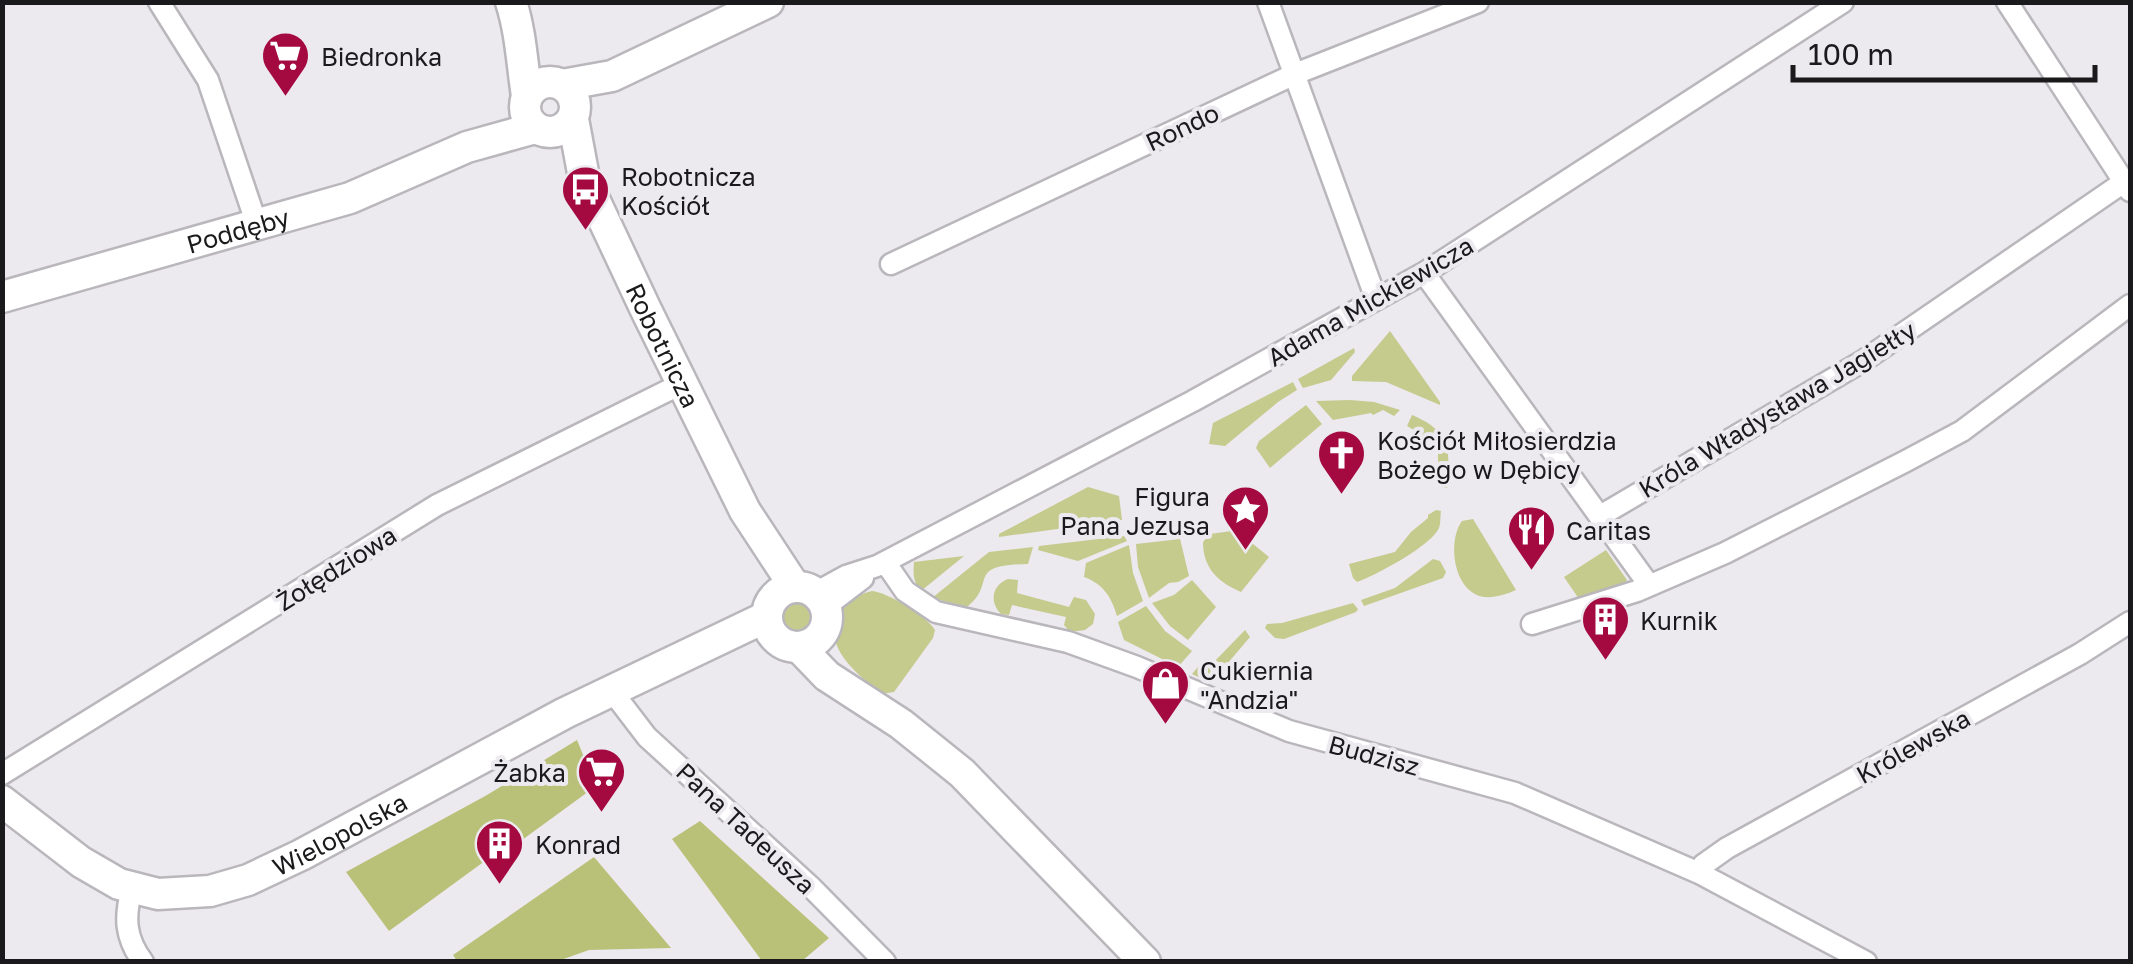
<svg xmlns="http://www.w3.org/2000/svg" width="2133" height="964" font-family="'Golos Text',sans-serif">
  <rect width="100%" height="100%" fill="#ece9ef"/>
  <path fill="#c4cb8d" d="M1390,331l50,71v3l-54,-23 -34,-1v-5z
    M1354,348l1,4 -24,28 -28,8 -5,-9z
    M1293,382l4,8 -19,12 -53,44 -16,-2 4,-21z
    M1350,400l24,2 26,8 -6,6 -11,-6 -10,5 -2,-2 -38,7 -17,-19z
    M1306,405l16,19 -52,44 -14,-20 3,-7z
    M1412,415c38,16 39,34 35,73l-9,-1v-43l-31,-18z
    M1088,487l31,9 3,24 -123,17v-3z
    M1436,510l5,1c-1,6 0,11 -2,17 -8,18 -63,47 -82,54l-4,-4 -4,-14 46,-12 16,-20 17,-14v-3z
    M1473,519l43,71c-9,4 -21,8 -32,7 -31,-5 -37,-56 -22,-76z
    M1253,528v16l16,13 -28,35c-23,-10 -38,-24 -38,-50l7,-8z
    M1124,536l3,5 -49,20 -40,-11 1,-4z
    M1180,539l9,37 -11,6 -9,1 -20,15 -11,-31 -2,-23z
    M1129,545l4,28 10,28 -26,15c-6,-20 -14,-32 -33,-39l2,-14z
    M1033,547l-5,17c-64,1 -30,19 -61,43l-35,-9 57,-46z
    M1606,550l21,30 -5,7 -41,15 -17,-25z
    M964,556l-43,35c-8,-9 -8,-18 -7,-29z
    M1433,559l7,2 6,11 -3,6 -79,28 -3,-6 34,-12z
    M1008,579l10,1 -1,13 52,14 5,-10 12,3 9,14 -2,10 -8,6 -15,2 -6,-7 2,-8 -54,-12 -3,10 -8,-1c-12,-12 -9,-29 7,-35z
    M1192,580l24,27 -28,33 -18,-14 -18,-23 22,-8z
    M872,591c15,1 56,26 63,39l-2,8 -39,54 -14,2c-14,-13 -30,-25 -40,-42 -16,-27 4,-55 32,-61z
    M783 617a14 14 0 1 1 28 0a14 14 0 1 1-28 0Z
    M1353,603l5,6 -2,3 -72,27 -9,-1 -10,-10 2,-4 15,-1z
    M1146,606l19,25 27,20 -14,16 -54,-27 -6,-18z
    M1245,630l5,7 -39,46 -19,-9 10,-12 9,3z"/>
  <path fill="#b9c178" d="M577,740l19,46 -89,65 -3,-4 -115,84 -43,-59 141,-77z
    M700,821l129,117 -27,23h-40l-90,-122z
    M594,857l77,91 -82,2 -31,11h-101l-4,-6z"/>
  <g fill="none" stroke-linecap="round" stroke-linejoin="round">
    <defs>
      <path id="street" d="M159,2l49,78 49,145
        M1268,2l108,297
        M2007,2l123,189
        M891,264l404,-190 183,-72
        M1424,273l225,312
        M1600,516l263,-155 261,-179
        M885,562l20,29 31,21 132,30 69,25 152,64 226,62 184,80 167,89
        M815,593l31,-17 31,-10 316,-165 231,-128 419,-271
        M825,607l38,-29
        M1532,624l105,-33 88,-38 181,-92 56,-30 168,-126
        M611,690l36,47 165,151 73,74
        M2,774l435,-269 246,-122
        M1699,873l4,-8 24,-17 353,-194 50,-32
        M132,889c-8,28 -7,49 11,73"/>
      <g id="secondary">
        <path d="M511,2c10,31 11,62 16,94"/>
        <circle cx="550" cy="107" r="25"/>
        <path d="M562,85l50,-9 156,-74"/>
        <path id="s1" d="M573,119l11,59 62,132 99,201 50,76"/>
        <path id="s2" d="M2,297l348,-99 117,-51 68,-19"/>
        <circle cx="797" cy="617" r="30"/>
        <path d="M800,648l27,28 74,48 61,49 183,189"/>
        <path id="s3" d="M2,801l79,61 38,22 39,10 52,-3 38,-11 53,-25 264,-142 201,-96"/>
      </g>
    </defs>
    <use href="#street" stroke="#b9b6bc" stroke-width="25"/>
    <use href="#secondary" stroke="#b9b6bc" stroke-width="35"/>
    <use href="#street" stroke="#fff" stroke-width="20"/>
    <use href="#secondary" stroke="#fff" stroke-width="30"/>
  </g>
  <defs>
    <symbol id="supermarket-pin" viewBox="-11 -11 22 30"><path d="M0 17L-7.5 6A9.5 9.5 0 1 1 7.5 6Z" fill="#a40a40" stroke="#ece9ef"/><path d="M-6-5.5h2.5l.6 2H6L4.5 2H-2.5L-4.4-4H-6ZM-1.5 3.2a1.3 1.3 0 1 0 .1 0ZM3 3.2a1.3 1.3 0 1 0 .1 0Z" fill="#fff"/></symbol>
    <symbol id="bus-pin" viewBox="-11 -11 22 30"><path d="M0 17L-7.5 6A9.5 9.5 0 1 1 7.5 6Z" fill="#a40a40" stroke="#ece9ef"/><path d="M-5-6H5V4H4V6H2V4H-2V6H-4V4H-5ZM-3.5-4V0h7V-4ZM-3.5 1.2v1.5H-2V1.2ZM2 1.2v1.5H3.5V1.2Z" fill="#fff"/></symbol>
    <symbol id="church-pin" viewBox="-11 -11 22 30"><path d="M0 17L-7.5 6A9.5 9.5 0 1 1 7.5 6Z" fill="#a40a40" stroke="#ece9ef"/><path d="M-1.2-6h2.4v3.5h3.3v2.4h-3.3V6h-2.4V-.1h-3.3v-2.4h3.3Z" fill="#fff"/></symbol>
    <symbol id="sight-pin" viewBox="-11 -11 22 30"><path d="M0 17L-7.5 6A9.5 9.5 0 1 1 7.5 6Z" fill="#a40a40" stroke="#ece9ef"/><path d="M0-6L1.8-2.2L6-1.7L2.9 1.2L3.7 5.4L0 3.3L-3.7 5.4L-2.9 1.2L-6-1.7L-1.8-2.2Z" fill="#fff"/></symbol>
    <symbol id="restaurant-pin" viewBox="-11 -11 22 30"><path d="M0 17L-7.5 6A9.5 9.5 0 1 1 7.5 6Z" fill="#a40a40" stroke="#ece9ef"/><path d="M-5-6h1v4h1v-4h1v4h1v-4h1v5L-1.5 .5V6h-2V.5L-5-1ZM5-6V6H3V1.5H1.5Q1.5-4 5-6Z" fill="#fff"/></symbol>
    <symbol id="building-pin" viewBox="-11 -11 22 30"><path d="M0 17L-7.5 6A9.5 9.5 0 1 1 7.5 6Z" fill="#a40a40" stroke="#ece9ef"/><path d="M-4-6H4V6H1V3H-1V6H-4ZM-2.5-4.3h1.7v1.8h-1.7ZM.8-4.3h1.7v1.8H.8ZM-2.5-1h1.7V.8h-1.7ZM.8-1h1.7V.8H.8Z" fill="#fff"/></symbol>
    <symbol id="shop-pin" viewBox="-11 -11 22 30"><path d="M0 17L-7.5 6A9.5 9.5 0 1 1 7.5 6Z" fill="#a40a40" stroke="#ece9ef"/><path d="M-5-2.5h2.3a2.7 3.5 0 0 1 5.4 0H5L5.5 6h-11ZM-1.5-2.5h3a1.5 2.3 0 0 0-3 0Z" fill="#fff"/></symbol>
  </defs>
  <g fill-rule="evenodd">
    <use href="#supermarket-pin" x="258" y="28" width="55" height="75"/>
    <use href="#bus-pin" x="558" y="162" width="55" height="75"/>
    <use href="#church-pin" x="1314" y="426" width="55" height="75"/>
    <use href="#sight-pin" x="1218" y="482" width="55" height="75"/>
    <use href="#restaurant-pin" x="1504" y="502" width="55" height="75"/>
    <use href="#building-pin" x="1578" y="592" width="55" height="75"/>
    <use href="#shop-pin" x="1138" y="656" width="55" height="75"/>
    <use href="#supermarket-pin" x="574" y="744" width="55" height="75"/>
    <use href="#building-pin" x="472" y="816" width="55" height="75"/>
  </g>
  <g text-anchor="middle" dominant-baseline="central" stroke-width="8" stroke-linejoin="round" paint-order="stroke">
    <g font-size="25" fill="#1a191b" stroke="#ece9ef" text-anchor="start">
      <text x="321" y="56">Biedronka</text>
      <text x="621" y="176">Robotnicza<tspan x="621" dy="29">Kościół</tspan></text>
      <text x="1377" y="440">Kościół Miłosierdzia<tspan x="1377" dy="29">Bożego w Dębicy</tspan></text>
      <text x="1210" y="496" text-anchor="end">Figura<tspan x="1210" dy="29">Pana Jezusa</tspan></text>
      <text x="1566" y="530">Caritas</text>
      <text x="1640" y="620">Kurnik</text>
      <text x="1200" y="670">Cukiernia<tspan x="1200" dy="29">"Andzia"</tspan></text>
      <text x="566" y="772" text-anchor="end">Żabka</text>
      <text x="535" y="844">Konrad</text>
    </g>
    <g font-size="25" fill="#1a191b" stroke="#ece9ef">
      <text transform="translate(1182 127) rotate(-25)">Rondo</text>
      <text stroke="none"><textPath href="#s2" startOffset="245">Poddęby</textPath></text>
      <text transform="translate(1370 301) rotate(-30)">Adama Mickiewicza</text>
      <text stroke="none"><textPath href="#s1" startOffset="245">Robotnicza</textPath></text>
      <text transform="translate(1777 409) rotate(-31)">Króla Władysława Jagiełły</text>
      <text transform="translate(336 568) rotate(-32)">Żołędziowa</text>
      <text transform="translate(1913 746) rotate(-29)">Królewska</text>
      <text transform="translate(1374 755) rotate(15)">Budzisz</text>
      <text transform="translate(746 828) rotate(43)">Pana Tadeusza</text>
      <text stroke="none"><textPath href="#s3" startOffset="378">Wielopolska</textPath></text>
    </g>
  </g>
  <rect width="2133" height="964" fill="none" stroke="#1a191b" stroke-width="10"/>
  <path d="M1793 65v15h302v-15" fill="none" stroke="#1a191b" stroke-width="5"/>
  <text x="1808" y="65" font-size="30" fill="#1a191b" stroke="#ece9ef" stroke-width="8" paint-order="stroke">100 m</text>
</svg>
